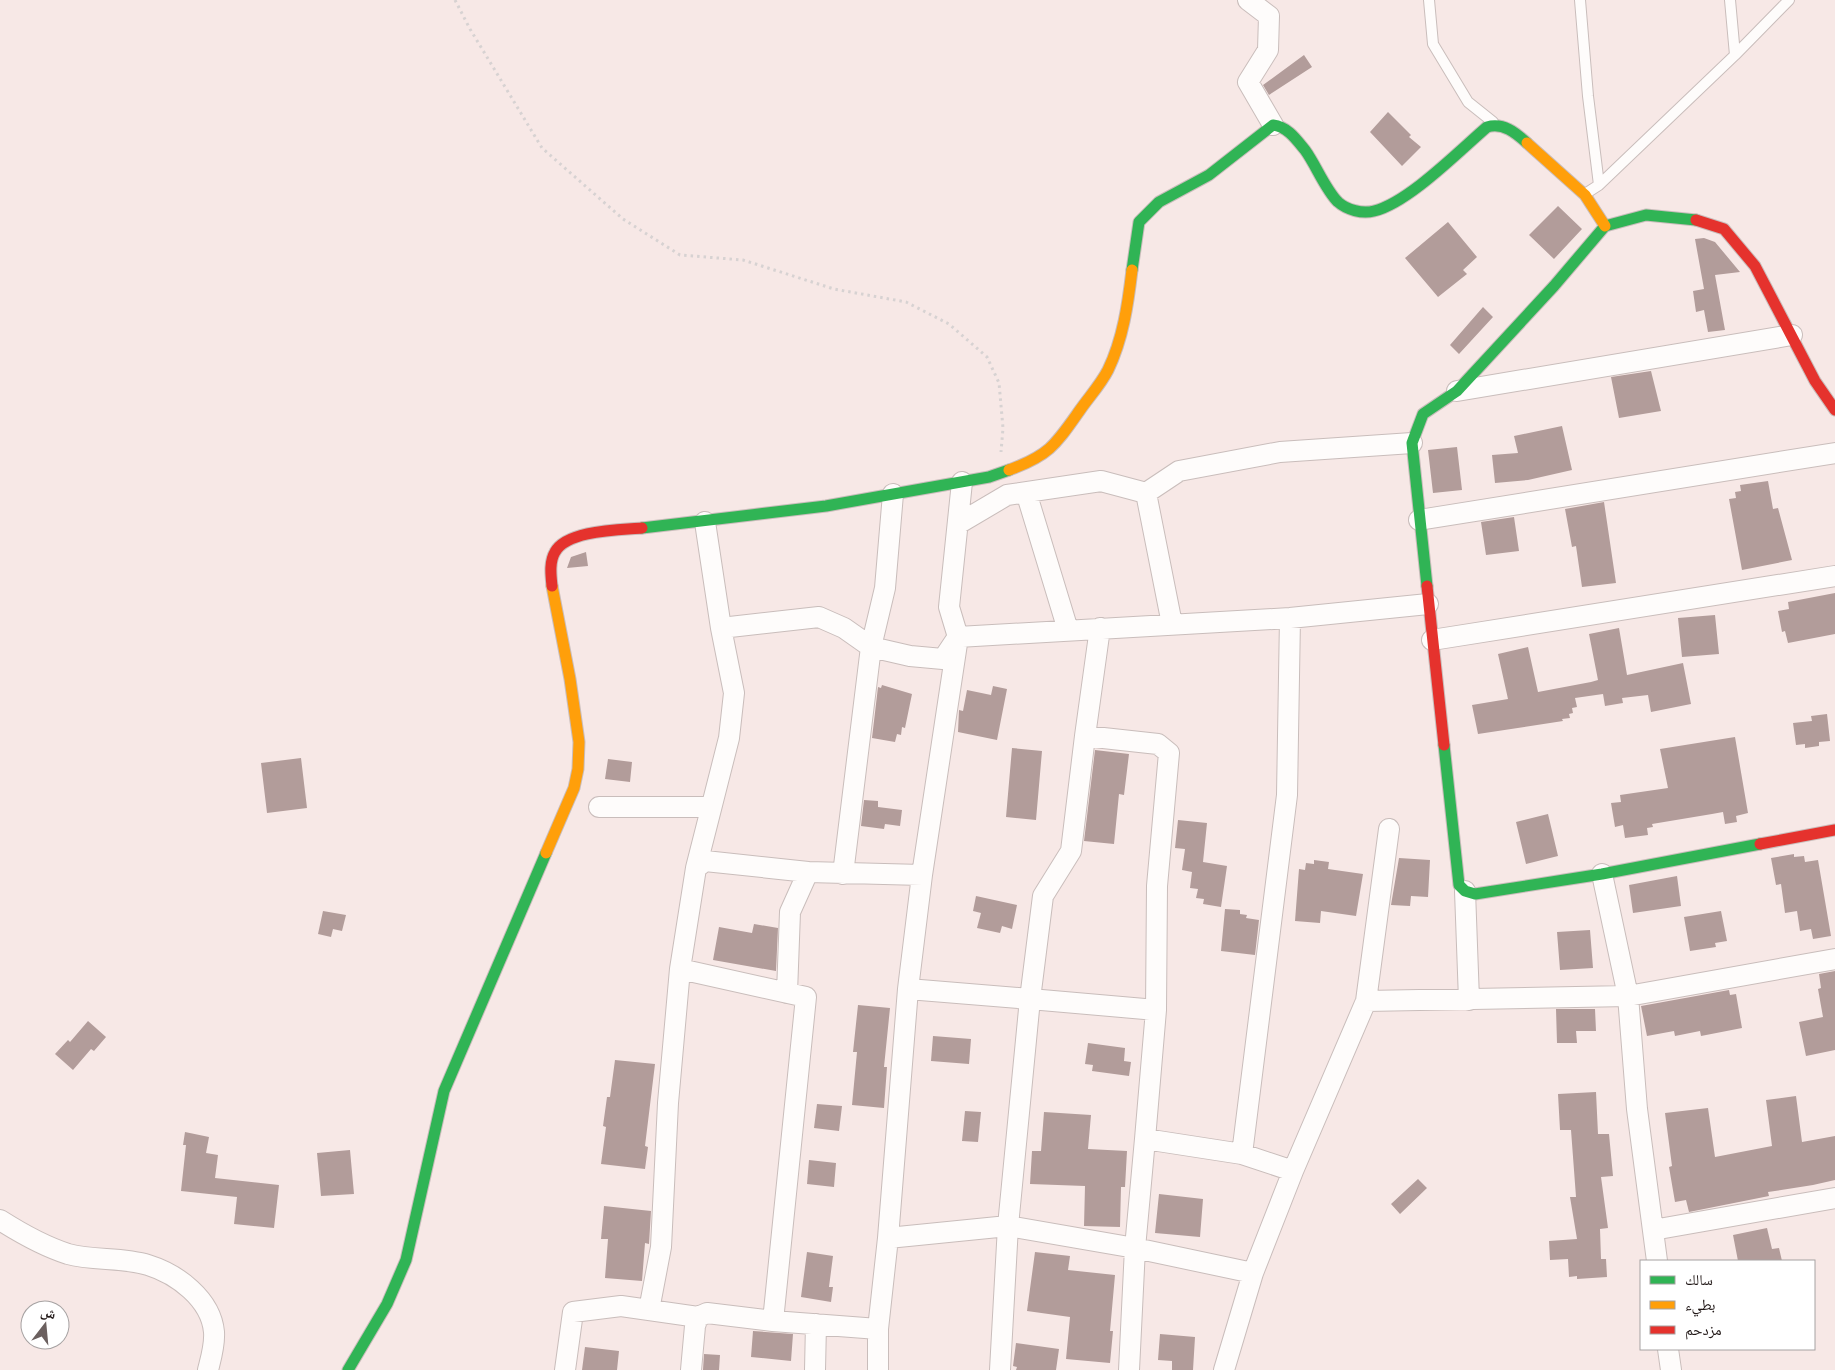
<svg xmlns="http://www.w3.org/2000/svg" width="1835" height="1370" font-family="'DM Sans','Noto Naskh Arabic',sans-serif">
  <rect width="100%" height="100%" fill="#f7e8e6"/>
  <path fill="#b29c9a" d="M1304,55l8,12 -43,28 -6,-10z
    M1388,112l23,23 -2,2 12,10 -19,19 -32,-34z
    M1558,206l24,23 -28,30 -25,-24z
    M1448,222l29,35 -14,13 4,4 -29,23 -33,-39z
    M1704,238l11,4 25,30 -25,3 10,55 -17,2 -4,-22 -8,2 -3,-21 11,-2 -9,-50z
    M1483,307l10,10 -34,37 -9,-9z
    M1651,371l10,40 -42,7 -8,-41z
    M1562,426l10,44 -44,10 -33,3 -3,-28 26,-2 -4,-17z
    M1457,447l5,43 -29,3 -5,-43z
    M1768,481l5,28 5,-1 14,52 -50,10 -13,-71 7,-1 -1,-6 6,-1 -1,-6z
    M1604,502l12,81 -34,4 -6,-41 -4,1 -7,-38z
    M1514,517l5,34 -33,4 -5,-33z
    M586,552l2,14 -21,2 4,-11z
    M1835,593v41l-47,9 -3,-12 -3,1 -4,-21 11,-2 -1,-7z
    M1715,615l4,39 -37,3 -4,-39z
    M1619,628l8,47 56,-12 8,41 -40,8 -3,-17 -26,3 1,5 -18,3 -2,-12 -28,4 2,9 -5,1 1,5 -4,1 1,4 -8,1 1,2 -85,13 -6,-29 36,-6 -10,-45 30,-7 10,45 53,-10 7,-2 -9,-46z
    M882,685l30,9 -7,34 -3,-1 -1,8 -4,-1 -2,8 -23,-4 6,-51 3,1z
    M993,686l14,3 -10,51 -39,-8 1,-22 4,1 4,-21 24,5z
    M1827,714l3,27 -11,1v4l-14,2v-4l-9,1 -3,-22 19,-2 -1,-5z
    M1735,737l13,76 -12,3 1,6 -12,2 -2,-12 -11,2 -60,10 1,3 -6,1 1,7 -23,3 -2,-13 -8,2 -4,-24 10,-1 -1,-7 48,-7 -8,-39z
    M1012,748l30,3 -6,69 -30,-3z
    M1095,750l34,4 -5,41 -5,-1 -5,50 -30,-3z
    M301,758l6,50 -40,5 -6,-50z
    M608,759l24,3 -2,20 -25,-3z
    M864,800l14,1v6l24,3 -2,16 -15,-2 -1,5 -23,-3z
    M1548,814l10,42 -32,8 -10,-42z
    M1178,820l29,3 -4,39 24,4 -6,41 -18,-3 1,-5 -8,-1 2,-9 -8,-1 2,-16 -10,-2 3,-21 -10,-1z
    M1794,854v3l10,-1 1,6 13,-2 13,76 -18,3 -2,-10 -11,2 -3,-20 -12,2 -4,-29 -5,1 -5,-27z
    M1399,858l31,2 -2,37 -17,-1 -1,10 -19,-1z
    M1314,860l15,2 -1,7 35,5 -7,42 -35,-5 -1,12 -25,-2 4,-52 6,1 1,-7 8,1z
    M1677,876l4,30 -48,7 -4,-28z
    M976,896l41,9 -5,24 -10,-3 -2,7 -23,-5 4,-15 -8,-2z
    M1225,909l15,1v4l7,1 -1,3 13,2 -4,35 -34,-4z
    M323,911l23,4 -4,16 -9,-2 -2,8 -13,-3z
    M1721,911l6,30 -12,2 1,4 -26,4 -6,-34z
    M754,924l24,4 -2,43 -63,-11 6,-33 33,6z
    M1590,930l3,38 -33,2 -3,-38z
    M1835,971v79l-29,6 -7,-34 24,-5 -5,-28 3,-1 -2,-14z
    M1729,990l1,5 6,-1 6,34 -41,8 -1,-5 -25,5 -1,-5 -27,5 -6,-30z
    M858,1005l32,3 -6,59h3l-3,41 -32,-3 5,-53h-4z
    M1556,1009h39l1,22h-20l1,12h-20z
    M88,1021l18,16 -12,14 -3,-2 -18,21 -18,-16 13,-14 2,2z
    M933,1036l38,3 -2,25 -38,-3z
    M1088,1043l37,5 -1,13 7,1 -2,14 -37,-5 1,-6 -8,-1z
    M615,1060l40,4 -10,82 3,1 -3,22 -44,-5 5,-37 -3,-1 4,-29h3z
    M1596,1092l2,42h11l4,42 -12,1 7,51 -8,1 1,30h5l1,18 -30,2v-3l-8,1 -1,-18 -18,1 -1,-19 28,-2 -7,-42h6l-5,-67h-11l-2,-36z
    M1796,1096l6,46 33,-6v44l-22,5 -45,7 1,4 -80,16 -3,-12 -11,2 -6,-35 3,-1 -7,-53 43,-5 7,49 57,-11 -6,-46z
    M817,1104l25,2 -3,25 -25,-3z
    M965,1111l16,1 -3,30 -16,-1z
    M1044,1112l47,3 -3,34 39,2 -2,36h-4l-1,40 -36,-1 1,-40 -55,-2 2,-33h9z
    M185,1132l24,5 -3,16 12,2 -3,23 64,7 -5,43 -40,-4 3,-27 -56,-6 5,-46h-3z
    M350,1150l4,44 -33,2 -4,-43z
    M809,1160l27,3 -2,24 -27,-3z
    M1418,1179l9,9 -27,26 -9,-10z
    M1159,1194l44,5 -3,38 -45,-4z
    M604,1206l47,5 -2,33 -4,-1 -3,38 -37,-3 3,-39h-7z
    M1767,1228l5,21 7,-1 3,13h-44l-5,-26z
    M807,1252l26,4 -4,31h4l-2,15 -30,-5z
    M1035,1252l35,4 -2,14 47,5 -5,56h3l-3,32 -44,-4 4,-42 -43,-6z
    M753,1331l40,3 -2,27 -40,-4z
    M1160,1334l35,3 -2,33h-21v-9l-14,-1z
    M1016,1343l43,6 -3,21h-40l1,-3 -4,-1z
    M585,1347l34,4 -2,19h-35z
    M704,1354l16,1 -1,15h-16z"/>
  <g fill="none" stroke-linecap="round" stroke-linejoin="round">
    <defs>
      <path id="lane" d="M1429,0l4,44 35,58 25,20
        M1580,0l8,96 11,89
        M1730,0l5,55
        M1585,194l14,-9 136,-130 54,-55"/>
      <path id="street" d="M1248,0l21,16 -1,34 -20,32 25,43
        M1457,391l335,-56
        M1026,492l42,138
        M1146,493l26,131
        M893,494l-8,94 -14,59 39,9 33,3 14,-21
        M1419,520l416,-67
        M705,522l16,106
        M958,524l49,-29 94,-14 45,12 33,-22 101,-19 132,-9
        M1290,618l-3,177 -45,359 51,17 73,-170 23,-172
        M958,637l332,-19 138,-14
        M1432,640l403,-64
        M1085,736l15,-108
        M599,807h112
        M696,868l33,-130 5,-45 -13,-65 98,-11 25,11 27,19 -28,227
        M808,872l114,3
        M1602,874l26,122 9,113 20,152
        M1465,891l4,109
        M680,969l16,-101 9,-7 103,11 -18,40 -3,81
        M908,989l14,-114 36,-238 -9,-30 13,-125
        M1366,1001l262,-5 207,-37
        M1145,1139l11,-129 1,-124 12,-133 -11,-9 -73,-8 -14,115 -28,45 -13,103 126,11
        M0,1220c22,14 43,26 68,34 26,7 54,3 80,11 29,9 63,34 66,67 1,13 -3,26 -6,38
        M1653,1230l182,-32
        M649,1310l12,-63 7,-144 12,-134 126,28 -33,324
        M1668,1349l3,21
        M565,1370l8,-58 48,-6 77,11
        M691,1370l4,-44 3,-9 9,-4 66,8 105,8
        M815,1370l1,-46
        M878,1370v-41l10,-91
        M1000,1370l8,-144 -120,12 20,-249 122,10 -22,227 127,22 10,-109 97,15
        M1129,1370l6,-122 118,25
        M1224,1370l29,-97 40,-102"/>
      <path id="fast" d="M1132,270l7,-48 20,-20 50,-27 64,-50c15,2 23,14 32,25 11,15 20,39 33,52 9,8 24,12 36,9 34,-8 85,-60 113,-84 16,-5 29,6 40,16
        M642,528l184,-22 163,-29 20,-7
        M1427,586l-15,-143 11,-29 34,-23 97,-105 51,-60 41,-11 50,5
        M1444,745l15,140 6,6 10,3 127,-20 158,-30
        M348,1370l39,-66 19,-44 38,-169 102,-238"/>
      <path id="slow" d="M1527,143l58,52 20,31
        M1009,470c41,-15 47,-26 71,-60 9,-13 21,-26 28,-40 15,-31 20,-66 24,-100
        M546,853l28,-65 4,-19 1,-27 -9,-63 -18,-93"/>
      <path id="jam" d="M1696,220l28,9 31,37 60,115 20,29
        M552,586c-1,-10 -3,-24 3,-34 12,-22 64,-22 87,-24
        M1427,586l17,159
        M1760,844l75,-14"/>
    </defs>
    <use href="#lane" stroke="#c9bdbb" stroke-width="12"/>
    <use href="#street" stroke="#c9bdbb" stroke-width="22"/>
    <use href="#fast" stroke="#c9bdbb" stroke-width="13"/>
    <use href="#slow" stroke="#c9bdbb" stroke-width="13"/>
    <use href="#jam" stroke="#c9bdbb" stroke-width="13"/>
    <path stroke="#d7d2d2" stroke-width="3" stroke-dasharray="2.5 4" stroke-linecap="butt" d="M455,0l15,29 72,119 81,71 57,36 63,5 91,29 72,13 43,22 38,33 12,26 4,45 -2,24"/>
    <use href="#lane" stroke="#fefcfb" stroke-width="10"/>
    <use href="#street" stroke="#fefcfb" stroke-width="20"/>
    <use href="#fast" stroke="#30b455" stroke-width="11"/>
    <use href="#slow" stroke="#ff9f0a" stroke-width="11"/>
    <use href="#jam" stroke="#e5322d" stroke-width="11"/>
  </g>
  <rect x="1640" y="1260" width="175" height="90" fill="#ffffff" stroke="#a6a2a2"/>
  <rect x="1650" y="1276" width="25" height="8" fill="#30b455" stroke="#a6a2a2"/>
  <text x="1685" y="1285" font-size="15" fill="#201716">سالك</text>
  <rect x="1650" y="1301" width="25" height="8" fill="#ff9f0a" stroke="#a6a2a2"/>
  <text x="1685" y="1310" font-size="15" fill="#201716">بطيء</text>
  <rect x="1650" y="1326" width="25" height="8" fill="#e5322d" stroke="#a6a2a2"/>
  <text x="1685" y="1335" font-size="15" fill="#201716">مزدحم</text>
  <g transform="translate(45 1325) rotate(16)"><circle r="24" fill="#ffffff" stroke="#a6a2a2"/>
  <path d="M0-4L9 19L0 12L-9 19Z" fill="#6b605f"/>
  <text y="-8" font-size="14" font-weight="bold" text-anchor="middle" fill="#201716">ش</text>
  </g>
</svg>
